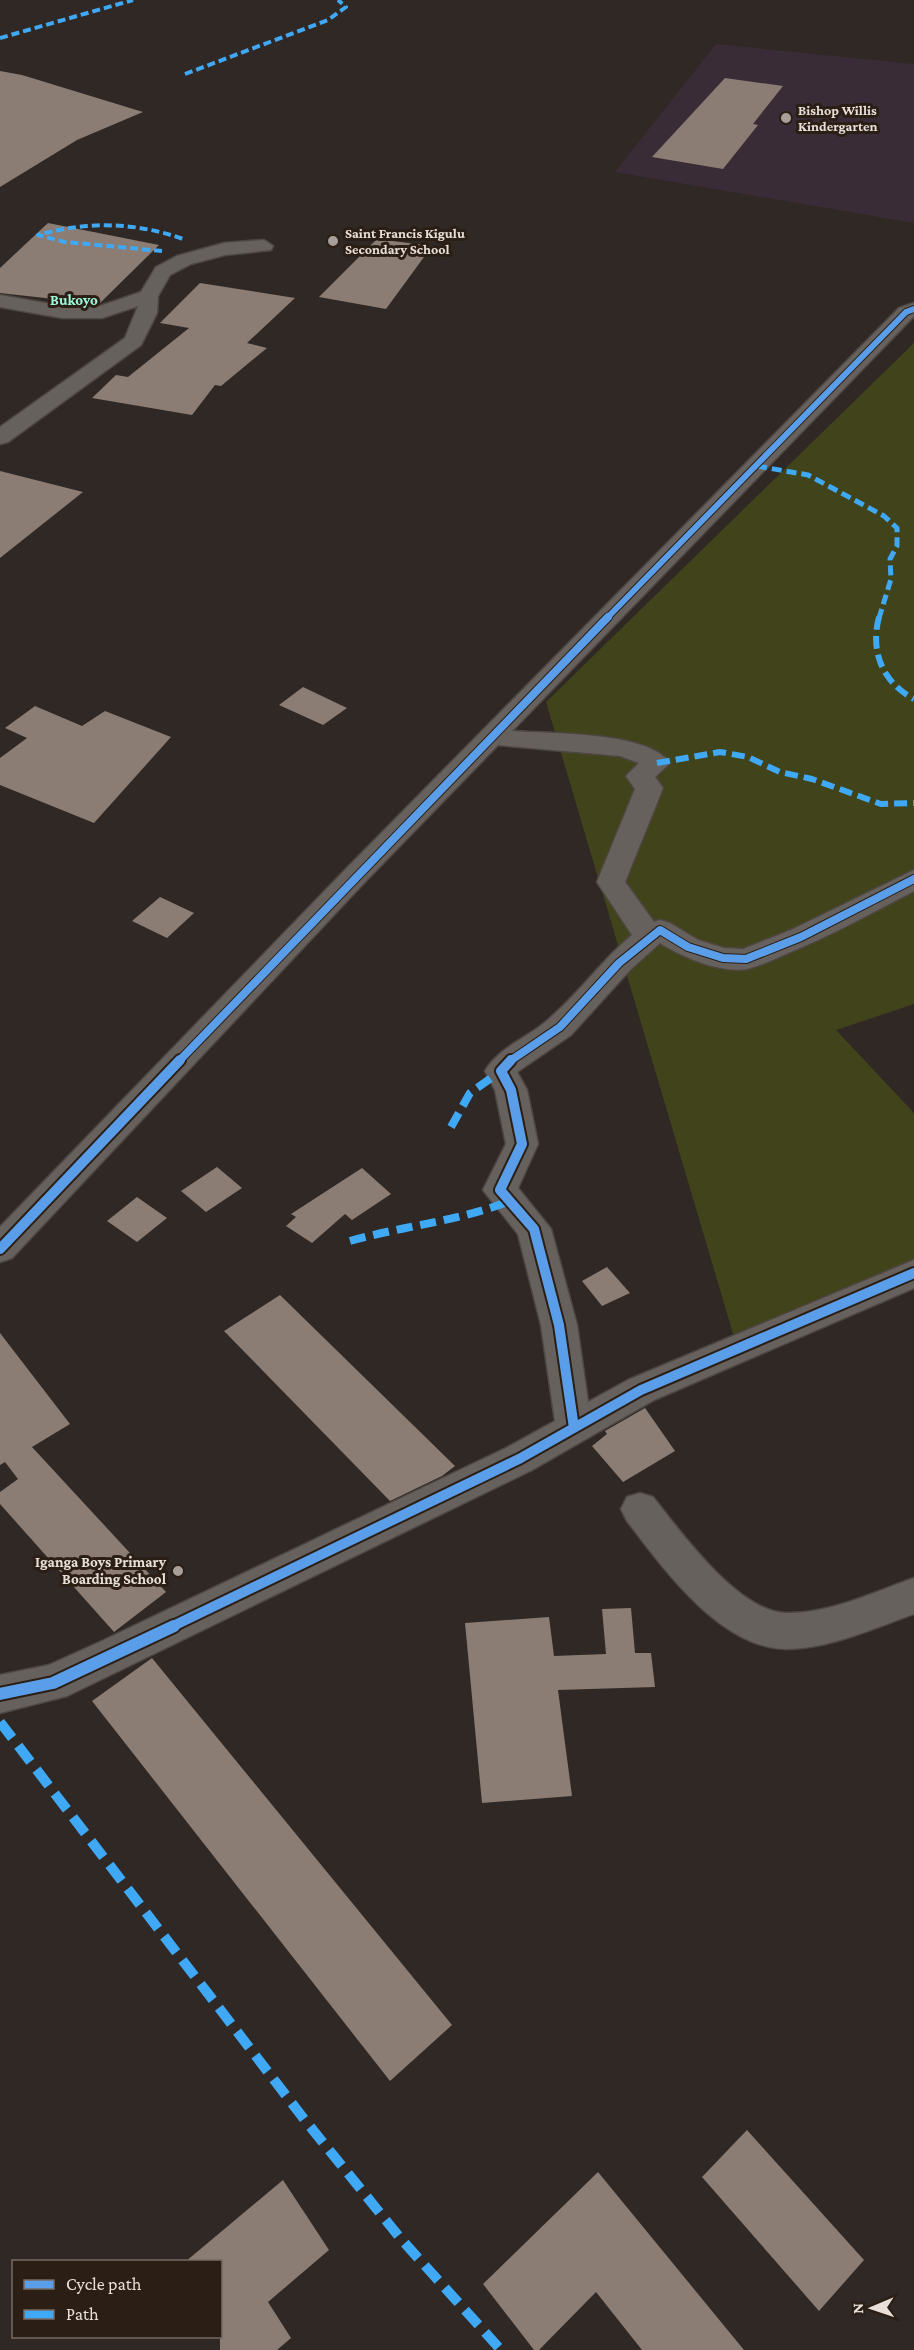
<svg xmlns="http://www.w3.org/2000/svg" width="914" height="2350" font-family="'Crimson Pro',serif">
  <rect width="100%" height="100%" fill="#302824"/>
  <path fill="#3a2c37" d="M716,44l198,20v159l-299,-51z"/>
  <path fill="#41441a" d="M914,343v661l-78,26 78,83v148l-177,86 -191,-645z"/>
  <path fill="#8b7d74" d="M0,71l22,4 121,37 -66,28 -77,47z
    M725,78l58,8 -30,38 5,1 -35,44 -71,-12z
    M48,223l111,22 -60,59 -99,-11v-25z
    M377,239l55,7 -46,63 -67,-12z
    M200,283l95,15 -48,45 20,5 -46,38 -6,-1 -23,30 -100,-17 24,-23 12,2 61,-49 -29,-5z
    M0,471l83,21 -83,66z
    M303,687l44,21 -24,17 -44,-20z
    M35,706l47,20 23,-15 66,26 -77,86 -94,-38v-27l27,-20 -22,-10z
    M160,897l34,16 -27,25 -35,-17z
    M217,1167l25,21 -36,24 -25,-21z
    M362,1168l29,26 -39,26 -7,-6 -33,29 -26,-17 10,-9 -5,-3z
    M137,1197l30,21 -30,24 -30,-21z
    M607,1267l23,26 -28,13 -20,-25z
    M280,1295l175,171 -13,10 -52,25 -166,-170z
    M0,1333l70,91 -38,23 134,145 -52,40 -114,-128v-12l18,-13 -13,-17 -5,3z
    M645,1408l30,43 -52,31 -31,-36 15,-12 -2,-3z
    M631,1608l4,45h16l4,34 -97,3 14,106 -90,7 -17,-180 84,-6 5,39 52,-2 -4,-45z
    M152,1658l300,367 -62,56 -298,-380z
    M747,2130l117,130 -45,51 -117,-134z
    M598,2172l146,178h-102l-46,-58 -57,58h-5l-51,-66z
    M283,2180l46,70 -61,52 23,36 -14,12h-57v-88h-35z"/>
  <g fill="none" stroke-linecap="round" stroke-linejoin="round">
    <defs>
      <path id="minor" d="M264,240l9,6 -2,4 -46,5 -34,9 -21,11 -12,21 -1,17 -16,32 -133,97 -8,2v-17l125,-89 13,-32 -36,12h-40l-62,-11v-12l62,11h38l41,-14 15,-25 21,-11 47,-13z
        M914,303v13l-402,415c37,3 136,0 158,32l-15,14 8,11 -38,94 29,40 6,-2 10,3 28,17 26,8 19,1 48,-19 123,-60v21c-42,22 -84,45 -128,63 -12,5 -25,12 -39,15 -28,4 -63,-11 -87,-26l-30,27 -59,65 -54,37 10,18 11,54 -20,44 33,41 26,96 11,77 40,-22 286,-120v28l-260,112 -122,70 -465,226 -67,17v-38l49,-10 53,-24 404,-193 49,-27 -14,-96 -23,-91 -35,-44 23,-46 -11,-54 -10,-19c16,-26 44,-33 65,-53 30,-26 52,-58 82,-83l-35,-53 38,-93 -9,-13 13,-13 -19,-7 -122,-11 -135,139 -351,374 -12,4v-35l343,-355 556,-564z
        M640,1493l13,4c28,35 85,115 133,116 43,1 88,-21 128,-35v36c-40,14 -85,35 -128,35 -66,-1 -123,-81 -159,-128l-6,-12 6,-12z"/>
    </defs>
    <use href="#minor" stroke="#4e4642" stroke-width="3"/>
    <use href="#minor" fill="#67615d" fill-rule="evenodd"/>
    <path stroke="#3fa9f5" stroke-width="4" stroke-dasharray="8 4" stroke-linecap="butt" d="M0,38l133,-38
      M185,74l143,-54 18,-13 -8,-7
      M162,251l-97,-9 -27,-7c49,-14 97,-13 145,4"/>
    <path stroke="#3fa9f5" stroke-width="5" stroke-dasharray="10 5" stroke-linecap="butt" d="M757,466l51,9 76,41 13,12v18l-7,13 1,20 -12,39"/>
    <path stroke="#3fa9f5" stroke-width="6" stroke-dasharray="13 6" stroke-linecap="butt" d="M879,617c-9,34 3,65 35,82
      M657,763l63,-11 28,5 32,15 32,7 69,25 33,-1"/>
    <path stroke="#3fa9f5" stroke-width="8" stroke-dasharray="16 8" stroke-linecap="butt" d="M451,1127l19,-34 31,-22
      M350,1241c53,-15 109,-20 160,-40"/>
    <path stroke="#3fa9f5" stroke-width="10" stroke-dasharray="20 10" stroke-linecap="butt" d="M0,1722l304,397 97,120 100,111"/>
    <defs>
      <path id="cycleway-far3" d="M607,618l299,-306 8,-3"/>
      <path id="cycleway-far2" d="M179,1061l429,-444
        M510,1061l50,-34 59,-64 41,-33 28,17 35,11 23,1 55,-22 113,-58"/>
      <path id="cycleway-far1" d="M511,1060l-10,11 10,19 11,54 -22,46 34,39 25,96 15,103
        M0,1249l180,-189
        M171,1627l348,-168 122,-69 273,-117"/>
      <path id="cycleway" d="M0,1694l53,-11 121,-57"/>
    </defs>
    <use href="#cycleway-far3" stroke="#2b1e15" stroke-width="8"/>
    <use href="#cycleway-far2" stroke="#2b1e15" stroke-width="10"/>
    <use href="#cycleway-far1" stroke="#2b1e15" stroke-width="14"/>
    <use href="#cycleway" stroke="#2b1e15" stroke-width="16"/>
    <use href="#cycleway-far3" stroke="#5a9eea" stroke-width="6"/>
    <use href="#cycleway-far2" stroke="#5a9eea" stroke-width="8"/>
    <use href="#cycleway-far1" stroke="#5a9eea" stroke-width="10"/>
    <use href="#cycleway" stroke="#5a9eea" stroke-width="12"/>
  </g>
  <g fill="#a89f9a" stroke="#2b1e15" stroke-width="2">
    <circle cx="786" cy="118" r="6"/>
    <circle cx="333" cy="241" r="6"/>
    <circle cx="178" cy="1571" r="6"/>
  </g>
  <g text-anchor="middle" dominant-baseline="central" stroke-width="6" stroke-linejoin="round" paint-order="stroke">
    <g font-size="14" font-weight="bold" fill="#e9dfd9" stroke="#2b1e15" text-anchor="start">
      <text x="798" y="110">Bishop Willis<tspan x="798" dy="16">Kindergarten</tspan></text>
      <text x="345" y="233">Saint Francis Kigulu<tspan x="345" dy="16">Secondary School</tspan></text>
    </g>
    <g font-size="15" font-weight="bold" fill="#9cfadb" stroke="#2b1e15">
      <text x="74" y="300">Bukoyo</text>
    </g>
    <g font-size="15" font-weight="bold" fill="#e9dfd9" stroke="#2b1e15" text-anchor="end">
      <text x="166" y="1562">Iganga Boys Primary<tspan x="166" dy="17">Boarding School</tspan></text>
    </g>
  </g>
  <rect x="12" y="2260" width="210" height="78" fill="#2b1e15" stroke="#776b63" stroke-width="1.5"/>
  <rect x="24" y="2280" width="30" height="9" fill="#5a9eea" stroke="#776b63" stroke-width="1.5"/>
  <text x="66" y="2290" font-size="18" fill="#e9dfd9">Cycle path</text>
  <rect x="24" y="2310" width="30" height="9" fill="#3fa9f5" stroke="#776b63" stroke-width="1.5"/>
  <text x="66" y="2320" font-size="18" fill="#e9dfd9">Path</text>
  <g transform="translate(872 2308) rotate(268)" stroke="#2b1e15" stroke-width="4.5" paint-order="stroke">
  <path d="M0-4.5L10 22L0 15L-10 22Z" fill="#e9dfd9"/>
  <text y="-9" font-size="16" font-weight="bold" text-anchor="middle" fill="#e9dfd9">N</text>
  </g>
</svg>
